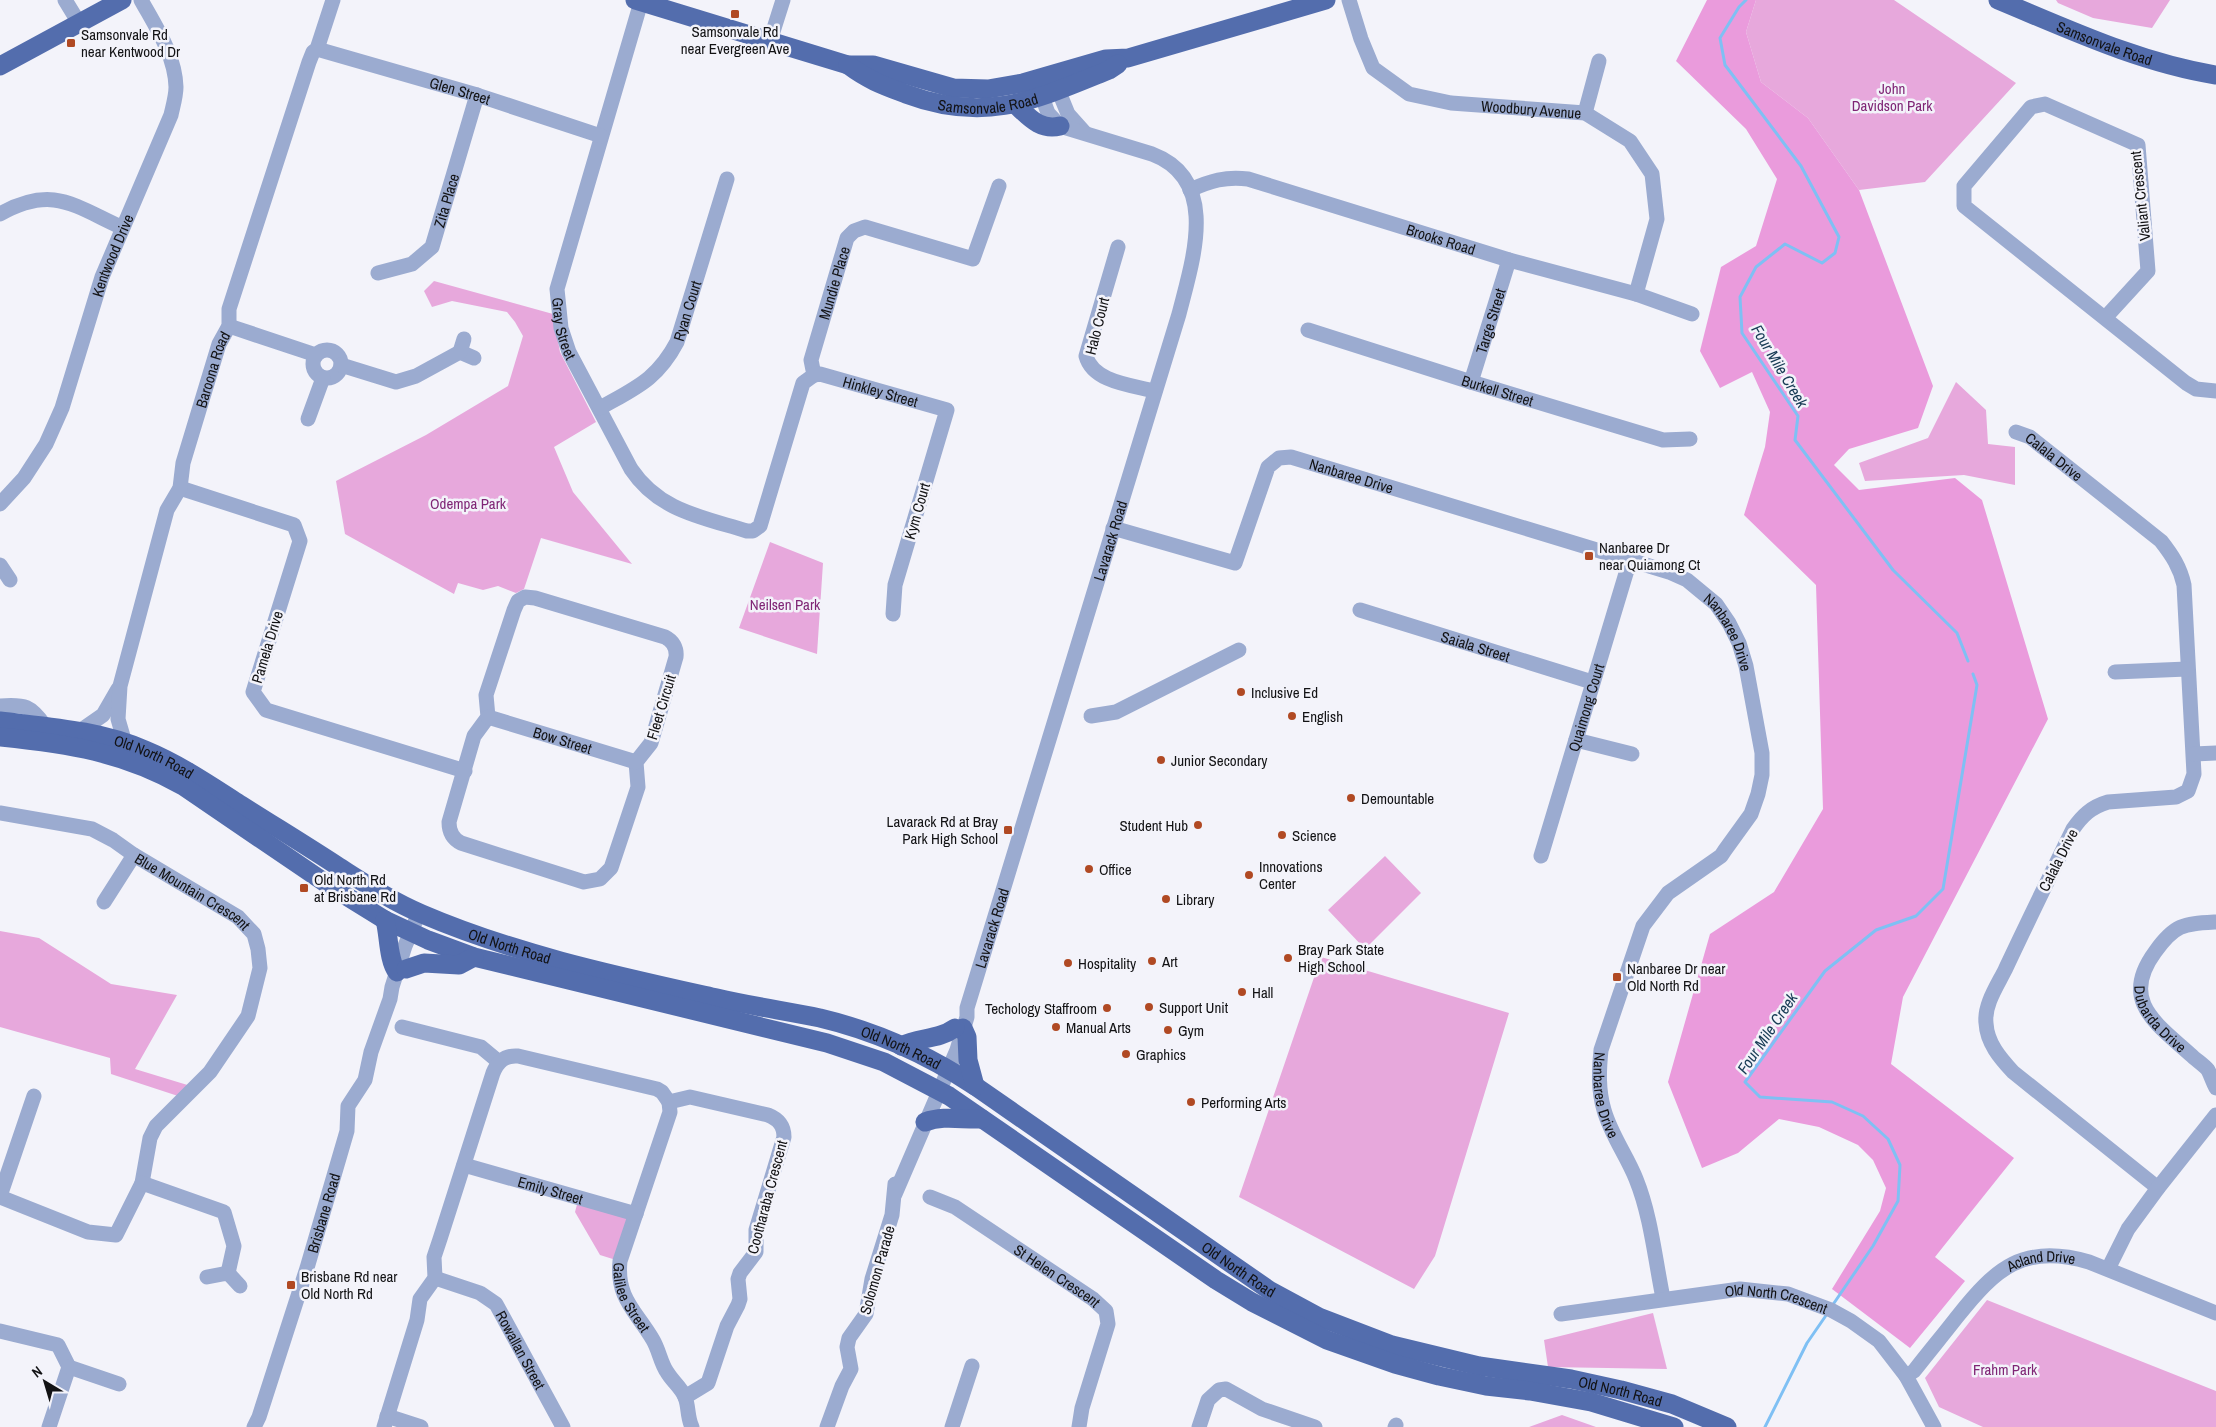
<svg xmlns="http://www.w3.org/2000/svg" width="2216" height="1427" font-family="'Archivo Narrow',sans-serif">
  <rect width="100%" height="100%" fill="#f3f3fa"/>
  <path fill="#e7a8dc" d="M1756,0h138l122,83 -91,99 -66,8 -51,-72 -47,-36 -15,-50z
    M2056,0h114l-18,28 -59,-10 -35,-15z
    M434,281l119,33 7,38 36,70 -42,25 19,45 59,72 -91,-26 -17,51 -8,4 -18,-7 -15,4 -25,-7 -4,11 -109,-60 -9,-53 90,-46 82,-49 15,-50 -8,-14 -8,-10 -55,-11 -20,6 -8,-16z
    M1956,382l30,28 2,34 27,3v38l-51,-10 -99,6 -6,-18 69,-25z
    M770,542l53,21 -6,91 -78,-26z
    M1385,856l36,37 -56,56 -37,-39z
    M0,931l39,7 72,46 66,11 -42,74 59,18 -16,9 -67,-22 -1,-16 -110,-31z
    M1321,957l188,56 -74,243 -21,33 -175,-92z
    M578,1201l54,15 -16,44 -16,-5 -25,-43z
    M1987,1300l229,91v36h-233l-44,-20 -14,-29z
    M1653,1313l14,56 -119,-2 -4,-27z
    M1562,1415l34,12h-67z"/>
  <path fill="#ea9bdc" d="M1707,0h49l-10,32 15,50 47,36 51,72 74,196 -15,42 -69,21 -15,16 25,25 96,-12 27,22 66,219 -145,278 -12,67 123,94 -79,99 30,24 -55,67 -78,-59 48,-78 6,-23 -13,-28 -15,-15 -39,-18 -40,-8 -41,34 -36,15 -34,-86 42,-148 64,-42 49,-83 -7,-224 -72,-70 21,-68 5,-35 -18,-40 -32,16 -20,-37 21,-84 35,-21 21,-67 -31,-50 -70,-68z"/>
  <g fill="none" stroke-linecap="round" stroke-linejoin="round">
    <path stroke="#7fc0f4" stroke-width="3" d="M1746,0l-7,7 -19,31 5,27 76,101 38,71 -4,16 -13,10 -37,-19 -29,23 -16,30 2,36 56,83 -3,24 98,130 64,63 11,28
      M1832,1306l41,-60 25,-45 2,-36 -12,-26 -25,-23 -31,-14 -72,-5 -15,-15 80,-111 51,-41 40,-14 27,-27 34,-204 -4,-11
      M1765,1427l42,-84 20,-29"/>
    <g stroke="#9babd0" stroke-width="15">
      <path d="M65,0l14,23"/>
      <path id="s1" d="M1349,0l12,39 12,29 36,26 42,9 134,10 45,28 22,33 5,45 -21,75"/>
      <path id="s2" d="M641,2l-84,287 4,39 8,24 62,117c28,42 71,48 116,62h6l7,-5 43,-143 11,-8 -3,-15 36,-122 7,-7 11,-4 108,32 26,-73"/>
      <path d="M770,41l13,-41"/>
      <path id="s3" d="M317,49l160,46 124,41"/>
      <path d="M1055,82l13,32 17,19"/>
      <path d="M1585,113l14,-52"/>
      <path id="s4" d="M1190,190c20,-9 36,-14 58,-11l261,81 127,34 56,20"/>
      <path d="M0,214c52,-29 73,-9 121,13"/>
      <path d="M1118,247l-32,109c7,26 45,29 68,35"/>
      <path id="s5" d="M378,273l34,-9 20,-17 45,-152"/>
      <path d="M2105,318l43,-47 -10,-126 -93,-41 -14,3 -67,79v20l222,177 10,6 20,2"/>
      <path d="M229,326l87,29"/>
      <path id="s6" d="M1308,330l163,52 192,58 27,-1"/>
      <path d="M464,339l-4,13 14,6"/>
      <circle cx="327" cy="364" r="14"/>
      <path d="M341,365l55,17 20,-6 44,-24"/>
      <path id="s7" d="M814,375l6,-1 127,36 -52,175 -2,29"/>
      <path id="s8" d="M1471,382l38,-122"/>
      <path id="s9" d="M600,408c35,-20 57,-28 77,-66l50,-163"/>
      <path d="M308,419l15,-41"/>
      <path id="s10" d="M2016,432l14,5 131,104c11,14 19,26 23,44l10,189 -6,17 -12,6 -68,5c-17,5 -26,14 -35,27 -23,47 -46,94 -68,141 -8,16 -21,35 -19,53 1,20 14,35 27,49l145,116"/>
      <path d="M180,488l114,37 6,16 -47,151 13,18 199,61"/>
      <path id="s11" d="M0,504l24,-26 22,-34 16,-36 40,-131 69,-162c2,-9 5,-19 5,-28 -1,-32 -20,-60 -35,-87"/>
      <path id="s12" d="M1113,528l122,35 33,-96 11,-9 12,-1 378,115 18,8 29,24 13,19 10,20 7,23 16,87v22l-4,19 -7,20 -26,36 -4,6 -53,37 -25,33 -42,124c-2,20 -3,40 3,60 7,25 23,46 32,69 15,37 19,80 27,119"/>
      <path d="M0,565l10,15"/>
      <path d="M525,597l10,1 130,39c8,4 12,11 11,20l-25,86 -15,19 2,25 -27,81 -11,11 -16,3 -123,-39c-8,-4 -12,-11 -12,-21l25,-86 14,-19 -2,-22 28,-85 4,-9z"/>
      <path id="s13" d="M1360,610l232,72"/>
      <path d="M2115,672l72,-3"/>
      <path d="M0,706c25,-2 31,0 45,20"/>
      <path d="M1091,716l25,-4 123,-62"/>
      <path id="s14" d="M488,717l148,45"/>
      <path d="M80,731l23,-16 15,-26"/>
      <path d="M1576,740l56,14"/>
      <path id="s15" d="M125,743l-7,-24 2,-33 47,-176 13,-22 3,-25 36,-119 10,-18v-17l80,-247 4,-10 4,-3 16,-49"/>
      <path d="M2194,754l22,-1"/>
      <path id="s16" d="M0,813l92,16 21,11 21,15 104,62 16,17 4,15 2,19 -12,48 -38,56 -54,54 -6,12 -8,45 -26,52 -28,-3 -88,-35"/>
      <path id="s17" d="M1541,856l89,-296"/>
      <path d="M104,902l30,-47"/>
      <path id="s18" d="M2216,922c-33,2 -41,2 -61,30 -36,49 2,72 36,103 5,5 13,10 17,15 3,6 5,12 8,18"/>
      <path d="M402,1027l79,20 18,15"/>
      <path id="s19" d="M669,1102l1,10 -50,149c-4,37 16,50 33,79 6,10 8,24 14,32 5,9 14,15 18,25 4,10 2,20 7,30"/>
      <path id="s20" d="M464,1165l172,49"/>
      <path d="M142,1183l82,29 10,34 -6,27"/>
      <path id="s21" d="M895,1194l62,-144 10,-33v-9l212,-694c13,-52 42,-134 -27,-160l-92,-28 -12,-13 -10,-27"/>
      <path d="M0,1196l34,-100"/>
      <path id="s22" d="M930,1197l25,10 138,92 13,12 2,13 -26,84 -3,19"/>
      <path d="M2108,1269l20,-40 30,-41 58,-73"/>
      <path d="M207,1277l21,-4 12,13"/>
      <path id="s23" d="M435,1278l45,15 16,11 67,123"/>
      <path id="s24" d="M1561,1314l179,-25 48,5 43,16 20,11 28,20 27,35 28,51"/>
      <path d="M0,1331l58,14 11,22 -20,60"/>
      <path d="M69,1367l50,17"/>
      <path id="s25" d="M1906,1376l8,-5c14,-18 29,-36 43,-54 39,-49 66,-74 132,-55l127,51"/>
      <path d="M387,1416l34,11"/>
      <path id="s26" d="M254,1427l5,-10 48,-149 40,-137 1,-25 17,-26 6,-28 19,-53 2,-12 13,-41 14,-33"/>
      <path d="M384,1427l33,-107 3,-21 15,-21 -1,-21 6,-18 53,-166c5,-12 12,-18 25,-17l139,33 5,3 7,10 21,-5 78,18c10,4 16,10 16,22l-28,93v22l-16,21 -2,6 2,20 -2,6 -11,21 -19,57 -23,14"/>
      <path d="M827,1427l15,-41 9,-17 -4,-22 2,-9 17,-24 6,-35 20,-64 3,-31"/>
      <path d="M952,1427l20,-61"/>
      <path d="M1199,1427l9,-27 11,-10 7,-1 36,20 53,18"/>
      <path d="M1395,1427l1,-2"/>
    </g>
    <g stroke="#536dad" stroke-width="19">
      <path d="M635,0l213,65h25l80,23 35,1 35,-6 83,-24 22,-1 198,-58"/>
      <path id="s27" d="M1998,0c70,29 142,63 218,75"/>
      <path id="s28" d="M848,65c20,15 34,20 58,29 80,30 129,6 203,-24l9,-6"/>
      <path d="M0,66l122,-66"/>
      <path d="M1016,105c13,12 24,26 44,21"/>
      <path id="s29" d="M0,721c49,6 99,9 145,29 34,14 65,35 96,55 33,21 66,41 98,62 27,17 54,35 83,47 93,40 196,62 295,84 34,8 69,13 103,20 55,13 108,37 155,68l294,204 50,27 73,28 87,21 92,13 50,11 51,14 55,23"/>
      <path d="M0,737c68,7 123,15 183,49l147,100 55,34 43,20 46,17 353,86 57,19 65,34 267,184 36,22 75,38 68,24 44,12 47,10 44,5 61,11 83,25"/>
      <path d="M385,920c4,15 3,40 12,52"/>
      <path d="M406,969l18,-6 35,2 15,-8"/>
      <path d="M963,1028l4,9 1,23 7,26"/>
      <path d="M901,1046c18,-9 37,-6 54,-18"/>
      <path d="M925,1122c19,-7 37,-2 57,-3"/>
    </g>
  </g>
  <g fill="#b04923" stroke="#f3f3fa" stroke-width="2">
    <rect x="730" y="9" width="10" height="10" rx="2.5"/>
    <rect x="66" y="38" width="10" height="10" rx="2.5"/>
    <rect x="1584" y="551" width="10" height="10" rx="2.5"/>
    <circle cx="1241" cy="692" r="5"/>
    <circle cx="1292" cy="716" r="5"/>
    <circle cx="1161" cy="760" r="5"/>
    <circle cx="1351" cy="798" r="5"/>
    <circle cx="1198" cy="825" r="5"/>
    <rect x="1003" y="825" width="10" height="10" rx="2.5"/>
    <circle cx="1282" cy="835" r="5"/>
    <circle cx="1089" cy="869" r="5"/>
    <circle cx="1249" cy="875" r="5"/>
    <rect x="299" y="883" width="10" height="10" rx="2.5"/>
    <circle cx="1166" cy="899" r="5"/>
    <circle cx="1288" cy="958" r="5"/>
    <circle cx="1152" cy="961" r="5"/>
    <circle cx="1068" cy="963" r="5"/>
    <rect x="1612" y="972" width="10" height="10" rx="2.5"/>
    <circle cx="1242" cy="992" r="5"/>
    <circle cx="1149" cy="1007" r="5"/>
    <circle cx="1107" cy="1008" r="5"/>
    <circle cx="1056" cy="1027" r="5"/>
    <circle cx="1168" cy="1030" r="5"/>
    <circle cx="1126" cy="1054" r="5"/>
    <circle cx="1191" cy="1102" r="5"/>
    <rect x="286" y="1280" width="10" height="10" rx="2.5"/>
  </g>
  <g text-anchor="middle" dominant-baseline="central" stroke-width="5" stroke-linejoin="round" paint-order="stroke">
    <g font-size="15" fill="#121214" stroke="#f3f3fa" text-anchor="start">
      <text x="735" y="31" text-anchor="middle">Samsonvale Rd<tspan x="735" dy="17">near Evergreen Ave</tspan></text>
      <text x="81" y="34">Samsonvale Rd<tspan x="81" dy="17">near Kentwood Dr</tspan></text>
      <text x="1599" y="547">Nanbaree Dr<tspan x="1599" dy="17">near Quiamong Ct</tspan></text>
      <text x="1251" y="692">Inclusive Ed</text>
      <text x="1302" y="716">English</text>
      <text x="1171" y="760">Junior Secondary</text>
      <text x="1361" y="798">Demountable</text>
      <text x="998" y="821" text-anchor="end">Lavarack Rd at Bray<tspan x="998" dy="17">Park High School</tspan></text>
      <text x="1188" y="825" text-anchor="end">Student Hub</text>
      <text x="1292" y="835">Science</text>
      <text x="1259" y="866">Innovations<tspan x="1259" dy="17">Center</tspan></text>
      <text x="1099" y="869">Office</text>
      <text x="314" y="879">Old North Rd<tspan x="314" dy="17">at Brisbane Rd</tspan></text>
      <text x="1176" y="899">Library</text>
      <text x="1298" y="949">Bray Park State<tspan x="1298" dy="17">High School</tspan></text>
      <text x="1162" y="961">Art</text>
      <text x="1078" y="963">Hospitality</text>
      <text x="1627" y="968">Nanbaree Dr near<tspan x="1627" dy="17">Old North Rd</tspan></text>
      <text x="1252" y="992">Hall</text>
      <text x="1159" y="1007">Support Unit</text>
      <text x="1097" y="1008" text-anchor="end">Techology Staffroom</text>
      <text x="1066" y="1027">Manual Arts</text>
      <text x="1178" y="1030">Gym</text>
      <text x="1136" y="1054">Graphics</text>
      <text x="1201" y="1102">Performing Arts</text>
      <text x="301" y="1276">Brisbane Rd near<tspan x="301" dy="17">Old North Rd</tspan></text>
    </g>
    <g font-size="15" fill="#121214" stroke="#f3f3fa">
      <text stroke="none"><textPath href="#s27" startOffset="115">Samsonvale Road</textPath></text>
      <text stroke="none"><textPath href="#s3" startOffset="149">Glen Street</textPath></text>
      <text stroke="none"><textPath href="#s28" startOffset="149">Samsonvale Road</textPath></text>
      <text stroke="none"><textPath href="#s1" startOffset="240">Woodbury Avenue</textPath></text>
      <text transform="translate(2140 196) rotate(-96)">Valiant Crescent</text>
      <text stroke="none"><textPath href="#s5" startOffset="110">Zita Place</textPath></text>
      <text stroke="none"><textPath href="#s4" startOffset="262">Brooks Road</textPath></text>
      <text stroke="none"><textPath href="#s11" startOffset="276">Kentwood Drive</textPath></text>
      <text stroke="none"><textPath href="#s2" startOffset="904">Mundie Place</textPath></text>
      <text stroke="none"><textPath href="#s9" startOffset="136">Ryan Court</textPath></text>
      <text stroke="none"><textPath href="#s8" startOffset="64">Targe Street</textPath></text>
      <text transform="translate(1097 326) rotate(-76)">Halo Court</text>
      <text stroke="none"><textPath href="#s2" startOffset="339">Gray Street</textPath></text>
      <text stroke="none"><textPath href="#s15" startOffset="389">Baroona Road</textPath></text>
      <text stroke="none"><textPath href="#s6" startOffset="199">Burkell Street</textPath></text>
      <text stroke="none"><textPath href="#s7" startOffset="69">Hinkley Street</textPath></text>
      <text stroke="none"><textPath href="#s10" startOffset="46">Calala Drive</textPath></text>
      <text stroke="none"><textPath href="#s12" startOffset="318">Nanbaree Drive</textPath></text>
      <text transform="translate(917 511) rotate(-74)">Kym Court</text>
      <text stroke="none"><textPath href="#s21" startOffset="689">Lavarack Road</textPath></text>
      <text stroke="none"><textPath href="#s12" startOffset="738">Nanbaree Drive</textPath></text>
      <text stroke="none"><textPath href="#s13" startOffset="121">Saiala Street</textPath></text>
      <text transform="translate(267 647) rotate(-73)">Pamela Drive</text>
      <text transform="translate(661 707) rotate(-73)">Fleet Circuit</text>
      <text stroke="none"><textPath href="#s17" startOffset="155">Quaimong Court</textPath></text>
      <text stroke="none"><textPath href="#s14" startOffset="78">Bow Street</textPath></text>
      <text stroke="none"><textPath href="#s29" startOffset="159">Old North Road</textPath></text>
      <text transform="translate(2058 860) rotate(-63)">Calala Drive</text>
      <text stroke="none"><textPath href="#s16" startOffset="212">Blue Mountain Crescent</textPath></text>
      <text stroke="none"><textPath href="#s21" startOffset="284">Lavarack Road</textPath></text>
      <text stroke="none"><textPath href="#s29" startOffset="564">Old North Road</textPath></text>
      <text stroke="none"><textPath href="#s18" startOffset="149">Dubarda Drive</textPath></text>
      <text stroke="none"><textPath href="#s29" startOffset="969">Old North Road</textPath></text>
      <text stroke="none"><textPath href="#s12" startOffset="1262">Nanbaree Drive</textPath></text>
      <text stroke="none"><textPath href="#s20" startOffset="90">Emily Street</textPath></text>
      <text transform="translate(767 1197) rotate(-75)">Cootharaba Crescent</text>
      <text stroke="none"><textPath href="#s26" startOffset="225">Brisbane Road</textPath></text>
      <text stroke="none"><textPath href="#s25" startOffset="185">Acland Drive</textPath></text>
      <text stroke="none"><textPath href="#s29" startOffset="1374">Old North Road</textPath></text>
      <text transform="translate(877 1270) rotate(-74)">Solomon Parade</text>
      <text stroke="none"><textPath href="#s22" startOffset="150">St Helen Crescent</textPath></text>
      <text stroke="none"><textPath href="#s19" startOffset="206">Galilee Street</textPath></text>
      <text stroke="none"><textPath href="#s24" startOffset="218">Old North Crescent</textPath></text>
      <text stroke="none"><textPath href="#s23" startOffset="119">Rowallan Street</textPath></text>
      <text stroke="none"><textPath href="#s29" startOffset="1779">Old North Road</textPath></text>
    </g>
    <g font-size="15" fill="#7f2575" stroke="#f3f3fa">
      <text x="1892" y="88">John<tspan x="1892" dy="17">Davidson Park</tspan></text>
      <text x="468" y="503">Odempa Park</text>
      <text x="785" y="604">Neilsen Park</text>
      <text x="2005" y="1369">Frahm Park</text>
    </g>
    <g font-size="16" font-style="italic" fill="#163a54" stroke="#f3f3fa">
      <text transform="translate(1780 366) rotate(59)">Four Mile Creek</text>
      <text transform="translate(1767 1033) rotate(-56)">Four Mile Creek</text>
    </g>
  </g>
  <g transform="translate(45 1382) rotate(322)" stroke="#f3f3fa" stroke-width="4" paint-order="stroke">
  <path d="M0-4L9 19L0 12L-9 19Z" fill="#121214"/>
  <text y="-8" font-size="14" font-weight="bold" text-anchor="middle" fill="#121214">N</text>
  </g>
</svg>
